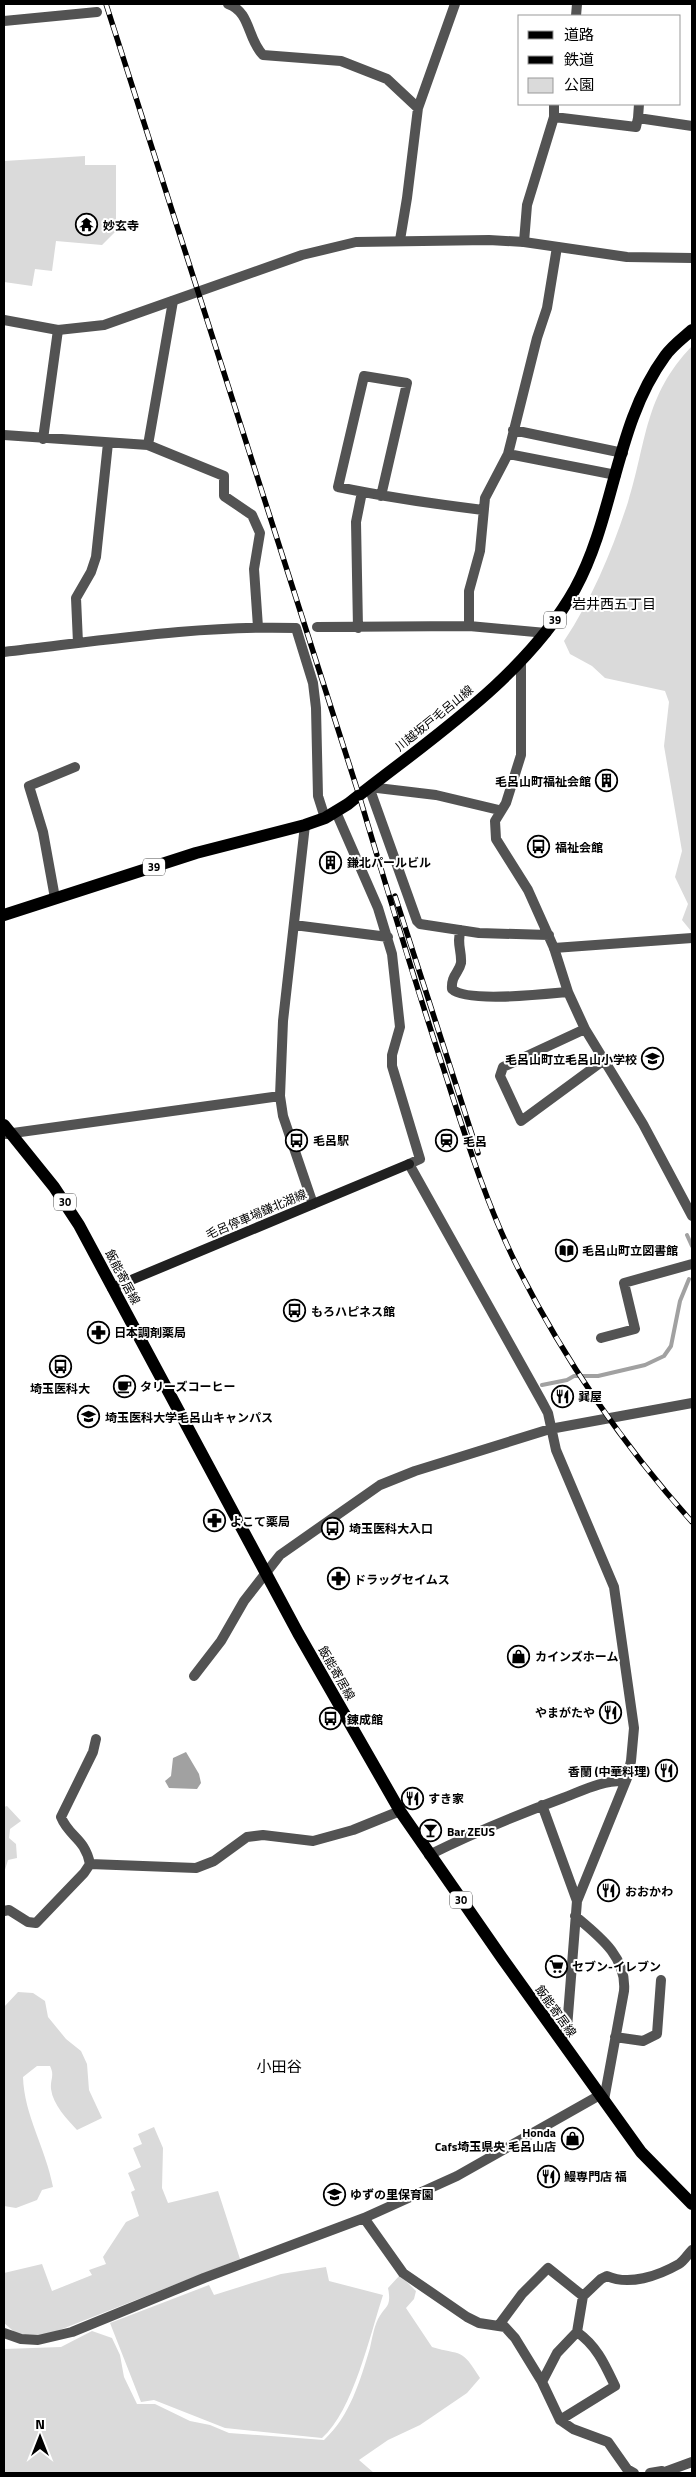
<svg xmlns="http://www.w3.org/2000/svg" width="696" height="2477" font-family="'Titillium Web','Noto Sans JP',sans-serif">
  <rect width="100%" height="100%" fill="#fff"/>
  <path fill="#dadada" d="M85,156v9h31v66l-14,14 -46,-4 -4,30 -17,-2 -3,17 -28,-4v-121z
    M692,346v585h-1l-9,-11 6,-16 -13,-27 7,-26 -18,-105 5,-44 -4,-11 -60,-13 -13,-12 -22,-12 -6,-13c28,-42 48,-90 64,-139 19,-61 16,-106 64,-156z
    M7,1806l14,15 -11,8 -1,9 7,6 1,14 -9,2 -4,13v-66z
    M18,1992l15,1 12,8 3,16 18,22 15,12 6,13 2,26 13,28 -25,12c-10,-11 -24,-25 -26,-41 -1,-10 4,-13 -1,-23h-13l-14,11c1,38 23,72 30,110l-11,3 -5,10 -21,8 -12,-2v-199z
    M154,2127l9,21 -1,40 6,15 50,-12 22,68 -188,74 -14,3 -20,-1 -14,-12v-50l38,-9 10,27 40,-16 -3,-5 17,-6 -3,-7 23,-35 13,-6 -8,-24 4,-2 -7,-17 13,-6 -8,-19 9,-4 -4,-10z
    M326,2267l3,14 54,14c-13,40 -30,116 -61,143l-97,-10 -71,-28 -13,2 -31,-79 99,-38 5,10 67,-21z
    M400,2275l16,16 -2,8 -8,9 26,39c30,9 29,0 48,31l-13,15 -47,32 -32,15 -29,20 15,13h-370v-124l57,-2 31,-16 20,7 8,17 4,22 13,27h18l35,17 20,4 19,8 95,7c26,-24 36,-59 46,-92 2,-9 4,-21 8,-29 7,-14 14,-11 10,-31z"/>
  <path fill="#a1a1a1" d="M186,1752l13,22 2,9 -4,6 -28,-1 -4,-7 6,-5 2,-18z"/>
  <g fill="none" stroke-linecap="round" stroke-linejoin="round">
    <path stroke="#a1a1a1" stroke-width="4" d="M687,1235l5,11
      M542,1385l25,-5 7,-4h24l47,-11 19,-9 7,-10 9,-45 9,-22"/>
    <path stroke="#535353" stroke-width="10" d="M228,4c23,8 19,35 35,51l78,6 46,18 31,29
      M576,16l1,-12
      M4,21l93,-9
      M554,117l82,10 2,-9 54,8
      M638,118l1,-14
      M400,240l7,-42 11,-90 37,-104
      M524,242l3,-37 27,-88v-13
      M513,430l110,23
      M4,435l144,10 76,31v20l28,19 8,18 -6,36 4,58
      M43,439l15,-109
      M148,445l25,-144
      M508,454l108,21
      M381,496l26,-113 -43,-7 -26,111c48,10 96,17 145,23
      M469,626v-35l11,-40 5,-53 23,-44 29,-116 10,-30 10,-61
      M317,627l152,-1 77,7
      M358,628l-2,-106 6,-30
      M78,643l-2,-45 15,-26 5,-15 12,-114
      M4,652c96,-11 195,-27 292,-24l17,55 3,25 2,88 7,22
      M521,662v93l-15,48 -11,18 1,18 32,51 26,58 14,44 17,37 58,95 49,92
      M499,810l-63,-15 -67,-8 48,134 3,3 59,9 70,2
      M336,812l42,96 14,46 8,73 -8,28v11l28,93 -11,5 132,236 7,13 8,37 58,137 20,141 -3,33 -4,17 -50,123 -10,127 -6,13
      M305,825l-22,196 -3,75 3,20 30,88
      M55,898l-12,-66 -14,-46 46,-19
      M294,925l94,12
      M461,930c-5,12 1,21 0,33 -2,10 -10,12 -9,26 14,14 94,5 116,3
      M585,1029l-82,38 -3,9 21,45 83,-61
      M6,1134l274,-38
      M601,1338l34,-9 -11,-46 68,-19
      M194,1676l27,-35 23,-40 36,-46 100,-70 35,-14 135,-42 142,-26
      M542,1805l35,96
      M429,1855c44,-22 88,-40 134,-57 21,-8 40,-18 62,-17
      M90,1864l106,4 18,-7 33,-24 16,-2 50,6 40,-11 47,-19
      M4,1911l5,-1 19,12 8,1 48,-50 6,-9c-5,-26 -21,-27 -29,-47l32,-65 3,-13
      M575,1916c24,20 52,41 49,75l-20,109
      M615,2037l28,4 14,-7 4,-54
      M364,2218l39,55 64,44 12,6 26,4 10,11 27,44 18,38 13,9 35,13 19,27 7,4
      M499,2325l23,-31 26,-26 35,28
      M4,2333l17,6 17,1 34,-8 132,-54 160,-60 93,-42 143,-81
      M542,2382l15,-29 20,-21 6,-36 18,-17 6,-3c22,10 51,0 72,-12 5,-3 9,-10 13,-14
      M560,2420l55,-34c-10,-21 -18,-40 -38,-54
      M650,2473l12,-2
      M662,2473l30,-11"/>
    <path stroke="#535353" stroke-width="10" d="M4,320l54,10 46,-5 198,-70 54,-13 133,-2 35,2 103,15 65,1
      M554,948l138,-10"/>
    <path stroke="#202020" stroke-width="10" d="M112,1288l297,-124"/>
    <path stroke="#000" stroke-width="12" d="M4,915l192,-62 109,-28 20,-7 23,-14c79,-63 177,-126 227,-215 40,-73 40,-165 90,-233 7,-10 18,-18 27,-26
      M4,1125l50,62 25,38 219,408 102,178 102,147 139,194 51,52"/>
    <defs>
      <path id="rail" d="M106,4l253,791c27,91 54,182 84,272 22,68 43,137 75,201 46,91 106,178 174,254
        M395,896l83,257"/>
    </defs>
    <use href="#rail" stroke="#000" stroke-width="5.5"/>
    <use href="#rail" stroke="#fff" stroke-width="4" stroke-dasharray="11" stroke-linecap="butt"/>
  </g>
  <defs>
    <symbol id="temple-ring" viewBox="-11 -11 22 22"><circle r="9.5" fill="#fff" stroke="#000" stroke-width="1.5"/><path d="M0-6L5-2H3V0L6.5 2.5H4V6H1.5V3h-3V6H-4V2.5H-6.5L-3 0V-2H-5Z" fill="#000"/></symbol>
    <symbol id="building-ring" viewBox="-11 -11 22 22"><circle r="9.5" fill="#fff" stroke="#000" stroke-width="1.5"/><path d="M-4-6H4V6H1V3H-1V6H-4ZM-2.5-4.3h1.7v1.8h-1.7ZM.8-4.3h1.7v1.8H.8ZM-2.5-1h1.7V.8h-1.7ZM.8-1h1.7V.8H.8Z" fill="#000"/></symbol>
    <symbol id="bus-ring" viewBox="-11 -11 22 22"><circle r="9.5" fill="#fff" stroke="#000" stroke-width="1.5"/><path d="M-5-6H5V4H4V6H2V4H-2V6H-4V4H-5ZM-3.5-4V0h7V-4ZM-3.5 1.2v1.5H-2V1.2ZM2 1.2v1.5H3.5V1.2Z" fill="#000"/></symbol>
    <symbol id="school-ring" viewBox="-11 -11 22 22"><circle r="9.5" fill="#fff" stroke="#000" stroke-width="1.5"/><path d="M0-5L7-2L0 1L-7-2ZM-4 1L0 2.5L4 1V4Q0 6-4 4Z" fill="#000"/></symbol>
    <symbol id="station-ring" viewBox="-11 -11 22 22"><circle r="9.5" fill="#fff" stroke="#000" stroke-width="1.5"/><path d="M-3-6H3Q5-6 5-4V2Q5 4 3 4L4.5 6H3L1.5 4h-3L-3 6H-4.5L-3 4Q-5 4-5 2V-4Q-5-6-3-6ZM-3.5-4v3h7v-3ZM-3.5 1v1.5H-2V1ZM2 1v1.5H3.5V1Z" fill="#000"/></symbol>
    <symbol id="library-ring" viewBox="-11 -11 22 22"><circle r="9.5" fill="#fff" stroke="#000" stroke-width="1.5"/><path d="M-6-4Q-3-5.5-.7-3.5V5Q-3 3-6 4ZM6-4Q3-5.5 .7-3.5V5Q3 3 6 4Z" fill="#000"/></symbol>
    <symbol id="pharmacy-ring" viewBox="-11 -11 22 22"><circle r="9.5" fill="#fff" stroke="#000" stroke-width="1.5"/><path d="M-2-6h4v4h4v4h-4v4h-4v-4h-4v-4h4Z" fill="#000"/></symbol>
    <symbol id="cafe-ring" viewBox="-11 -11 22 22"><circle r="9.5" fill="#fff" stroke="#000" stroke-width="1.5"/><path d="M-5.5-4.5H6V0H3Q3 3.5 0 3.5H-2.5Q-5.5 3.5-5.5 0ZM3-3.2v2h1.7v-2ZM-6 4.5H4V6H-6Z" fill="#000"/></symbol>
    <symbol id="restaurant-ring" viewBox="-11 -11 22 22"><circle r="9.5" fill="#fff" stroke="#000" stroke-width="1.5"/><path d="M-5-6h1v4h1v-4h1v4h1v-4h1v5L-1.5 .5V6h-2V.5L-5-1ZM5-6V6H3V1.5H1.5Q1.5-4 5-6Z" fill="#000"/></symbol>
    <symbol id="university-ring" viewBox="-11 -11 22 22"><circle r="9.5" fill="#fff" stroke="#000" stroke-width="1.5"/><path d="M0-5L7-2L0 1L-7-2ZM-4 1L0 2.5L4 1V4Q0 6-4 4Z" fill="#000"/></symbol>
    <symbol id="shop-ring" viewBox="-11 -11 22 22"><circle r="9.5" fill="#fff" stroke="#000" stroke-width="1.5"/><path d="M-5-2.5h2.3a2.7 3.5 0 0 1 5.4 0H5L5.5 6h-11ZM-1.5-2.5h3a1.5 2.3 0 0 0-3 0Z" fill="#000"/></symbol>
    <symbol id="bar-ring" viewBox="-11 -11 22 22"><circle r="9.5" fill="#fff" stroke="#000" stroke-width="1.5"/><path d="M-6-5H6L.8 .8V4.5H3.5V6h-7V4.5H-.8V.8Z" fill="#000"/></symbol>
    <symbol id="supermarket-ring" viewBox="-11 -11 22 22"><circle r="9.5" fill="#fff" stroke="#000" stroke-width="1.5"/><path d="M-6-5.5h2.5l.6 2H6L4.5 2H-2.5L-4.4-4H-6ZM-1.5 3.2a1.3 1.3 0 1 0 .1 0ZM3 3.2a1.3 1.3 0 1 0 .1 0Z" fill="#000"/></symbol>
  </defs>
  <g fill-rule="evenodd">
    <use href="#temple-ring" x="74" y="212" width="25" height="25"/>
    <use href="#building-ring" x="594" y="768" width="25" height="25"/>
    <use href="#bus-ring" x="526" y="834" width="25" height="25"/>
    <use href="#building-ring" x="318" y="850" width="25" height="25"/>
    <use href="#school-ring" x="640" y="1046" width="25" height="25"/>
    <use href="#bus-ring" x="284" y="1128" width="25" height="25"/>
    <use href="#station-ring" x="434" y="1128" width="25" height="25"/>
    <use href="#library-ring" x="554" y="1238" width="25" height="25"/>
    <use href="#bus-ring" x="282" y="1298" width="25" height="25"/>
    <use href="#pharmacy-ring" x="86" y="1320" width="25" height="25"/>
    <use href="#bus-ring" x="48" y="1354" width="25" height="25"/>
    <use href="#cafe-ring" x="112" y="1374" width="25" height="25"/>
    <use href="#restaurant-ring" x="550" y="1384" width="25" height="25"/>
    <use href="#university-ring" x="76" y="1404" width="25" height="25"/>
    <use href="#pharmacy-ring" x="202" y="1508" width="25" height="25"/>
    <use href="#bus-ring" x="320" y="1516" width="25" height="25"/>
    <use href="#pharmacy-ring" x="326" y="1566" width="25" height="25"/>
    <use href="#shop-ring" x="506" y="1644" width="25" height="25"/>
    <use href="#restaurant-ring" x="598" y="1700" width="25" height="25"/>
    <use href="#bus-ring" x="318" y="1706" width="25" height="25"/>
    <use href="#restaurant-ring" x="654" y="1758" width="25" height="25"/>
    <use href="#restaurant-ring" x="400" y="1786" width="25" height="25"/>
    <use href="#bar-ring" x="418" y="1818" width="25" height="25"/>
    <use href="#restaurant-ring" x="596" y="1878" width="25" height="25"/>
    <use href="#supermarket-ring" x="544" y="1954" width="25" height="25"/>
    <use href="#shop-ring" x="560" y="2126" width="25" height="25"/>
    <use href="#restaurant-ring" x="536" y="2164" width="25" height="25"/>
    <use href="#school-ring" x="322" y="2182" width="25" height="25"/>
  </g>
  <g text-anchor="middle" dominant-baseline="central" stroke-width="4" stroke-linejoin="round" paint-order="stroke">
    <g fill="#fff" stroke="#4c4c4c" stroke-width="1">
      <rect x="544" y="611.5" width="22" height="17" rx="4"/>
      <rect x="143" y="858.5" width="22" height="17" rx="4"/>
      <rect x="54" y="1193.5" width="22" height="17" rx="4"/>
      <rect x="450" y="1891.5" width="22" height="17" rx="4"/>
    </g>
    <g font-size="11" font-weight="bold" fill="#000">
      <text x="555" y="620">39</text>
      <text x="154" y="867">39</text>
      <text x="65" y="1202">30</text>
      <text x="461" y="1900">30</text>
    </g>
    <g font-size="12" font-weight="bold" fill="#000" stroke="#fff" text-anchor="start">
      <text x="103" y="225">妙玄寺</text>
      <text x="591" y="781" text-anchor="end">毛呂山町福祉会館</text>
      <text x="555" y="847">福祉会館</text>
      <text x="347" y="862">鎌北パールビル</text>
      <text x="637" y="1059" text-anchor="end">毛呂山町立毛呂山小学校</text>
      <text x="313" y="1140">毛呂駅</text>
      <text x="463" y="1141">毛呂</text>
      <text x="582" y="1250">毛呂山町立図書館</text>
      <text x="311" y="1311">もろハピネス館</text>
      <text x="114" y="1332">日本調剤薬局</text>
      <text x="140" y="1386">タリーズコーヒー</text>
      <text x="60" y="1388" text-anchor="middle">埼玉医科大</text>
      <text x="578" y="1396">巽屋</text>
      <text x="105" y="1417">埼玉医科大学毛呂山キャンパス</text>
      <text x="230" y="1521">よこて薬局</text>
      <text x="349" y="1528">埼玉医科大入口</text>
      <text x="354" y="1579">ドラッグセイムス</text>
      <text x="535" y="1656">カインズホーム</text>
      <text x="595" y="1712" text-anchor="end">やまがたや</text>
      <text x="347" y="1719">錬成館</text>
      <text x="650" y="1771" text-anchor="end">香蘭 (中華料理)</text>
      <text x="428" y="1798">すき家</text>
      <text x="447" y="1831">Bar ZEUS</text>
      <text x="625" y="1891">おおかわ</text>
      <text x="572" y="1966">セブン-イレブン</text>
      <text x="556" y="2132" text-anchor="end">Honda<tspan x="556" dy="14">Cafs埼玉県央 毛呂山店</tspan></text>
      <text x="564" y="2176">鰻専門店 福</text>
      <text x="350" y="2194">ゆずの里保育園</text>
    </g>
    <g font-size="12" fill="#000" stroke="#fff">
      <text transform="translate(434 718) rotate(-39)">川越坂戸毛呂山線</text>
      <text transform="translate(256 1214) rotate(-23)">毛呂停車場鎌北湖線</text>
      <text transform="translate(123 1277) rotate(62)">飯能寄居線</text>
      <text transform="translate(337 1673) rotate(60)">飯能寄居線</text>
      <text transform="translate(556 2011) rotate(54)">飯能寄居線</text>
    </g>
    <g font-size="14" fill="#000" stroke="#fff">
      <text x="614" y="603">岩井西五丁目</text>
    </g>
    <g font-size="15" fill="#000" stroke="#fff">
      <text x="279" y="2066">小田谷</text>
    </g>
  </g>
  <rect width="696" height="2477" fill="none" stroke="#000000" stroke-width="10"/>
  <rect x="518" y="15" width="162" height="90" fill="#ffffff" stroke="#999999"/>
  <rect x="528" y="31" width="25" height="8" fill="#000000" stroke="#999999"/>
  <text x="564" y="40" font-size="15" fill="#000000">道路</text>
  <rect x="528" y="56" width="25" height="8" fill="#000000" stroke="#999999"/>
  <text x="564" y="65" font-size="15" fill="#000000">鉄道</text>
  <rect x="528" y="78" width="25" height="15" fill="#dadada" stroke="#999999"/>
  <text x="564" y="90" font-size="15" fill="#000000">公園</text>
  <g transform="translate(40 2437)" stroke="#ffffff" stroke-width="4" paint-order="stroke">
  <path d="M0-4L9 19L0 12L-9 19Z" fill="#000000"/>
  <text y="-8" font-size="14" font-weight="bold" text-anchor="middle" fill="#000000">N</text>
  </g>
</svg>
